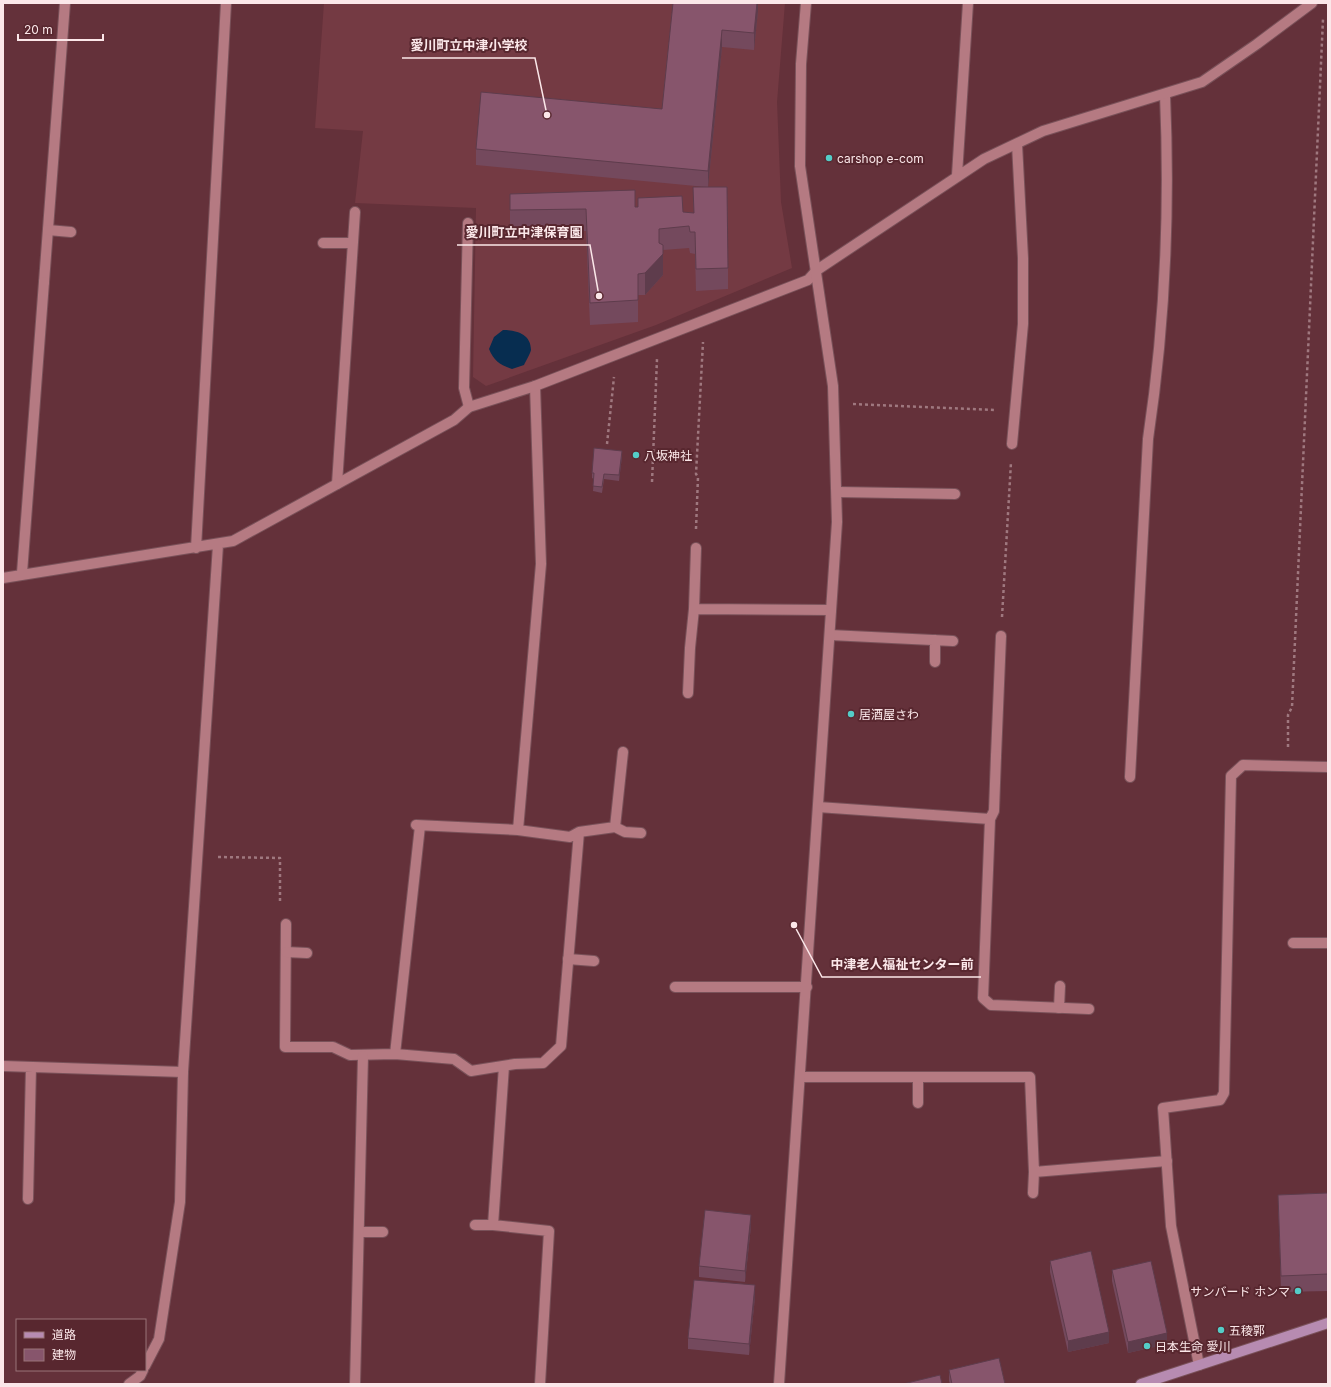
<svg xmlns="http://www.w3.org/2000/svg" width="1331" height="1387" font-family="Inter,'Noto Sans JP',sans-serif">
  <rect width="100%" height="100%" fill="#64313a"/>
  <path fill="#743a43" d="M324,3h461l-8,99 4,100 11,66 -136,57 -170,61 -13,-9 3,-169 -121,-5 8,-72 -48,-3z"/>
  <path fill="#072d50" d="M503,330c12,0 28,3 28,20 -1,4 -5,11 -7,15l-12,4c-12,-4 -18,-8 -23,-20l5,-12z"/>
  <g fill="none" stroke-linecap="round" stroke-linejoin="round">
    <defs>
      <path id="service" d="M468,223l-4,165 5,19
        M323,243h30
        M44,282l21,-279
        M1012,444l11,-120v-66l-6,-114
        M337,484l18,-272
        M838,492l117,2
        M696,548l-2,61 137,1
        M830,635l123,6
        M935,662v-22
        M688,693l2,-45 4,-39
        M996,756l5,-120
        M1130,777l18,-338c17,-114 22,-230 17,-344
        M615,827l10,5 16,1
        M518,830l23,-266 -6,-178
        M579,832l36,-5 8,-75
        M286,924l-1,123h48l17,8 45,-1 59,5 17,12 44,-7 28,-1 18,-17 18,-214 -9,5 -52,-7 -102,-5
        M1293,943h35
        M675,987h132
        M1059,1008l1,-22
        M395,1054l25,-228
        M3,1066l180,6
        M504,1066l-11,159 56,6 -9,153
        M800,1077h230l4,95 133,-11
        M918,1103v-25
        M1033,1193l1,-21
        M28,1199l3,-132
        M475,1225h18
        M359,1232h24"/>
      <path id="minor" d="M957,175l11,-172
        M48,230l23,2
        M196,548l30,-545
        M22,573l22,-291
        M3,578l230,-37 221,-121 15,-13 66,-21 273,-106 9,-10 167,-111 59,-28 159,-49 55,-38 55,-41
        M996,756l-2,55 -4,8 -7,179 8,7 98,4
        M818,807l172,12
        M286,952l21,1
        M568,959l26,2
        M1199,1365l-28,-139 -8,-118 57,-8 4,-7 7,-317 12,-11 85,2
        M145,1366l14,-27 21,-137 3,-130 35,-527
        M129,1384l11,-8 3,-6
        M355,1384l8,-328"/>
      <path id="tertiary" d="M779,1384l58,-862 -4,-136 -33,-220 1,-102 5,-61"/>
      <path id="primary" d="M1141,1384l187,-61"/>
    </defs>
    <use href="#service" stroke="#795159" stroke-width="12"/>
    <use href="#minor" stroke="#795159" stroke-width="12"/>
    <use href="#tertiary" stroke="#795159" stroke-width="12"/>
    <use href="#primary" stroke="#795159" stroke-width="12"/>
    <path stroke="#9f787f" stroke-width="2.5" stroke-dasharray="3 3" stroke-linecap="butt" d="M853,404l143,6
      M607,444l7,-67
      M652,482l5,-123
      M696,529l2,-52 -2,-3 7,-132
      M1002,617l9,-155
      M1288,747v-32l4,-8 31,-688
      M218,857l62,1v46"/>
    <use href="#service" stroke="#b57a82" stroke-width="10"/>
    <use href="#minor" stroke="#b57a82" stroke-width="10"/>
    <use href="#tertiary" stroke="#b57a82" stroke-width="10"/>
    <use href="#primary" stroke="#b78bb1" stroke-width="10"/>
  </g>
  <path fill="#74495d" d="M673,3h85v8l-4,39 -32,-3 -14,140 20,81v21l-32,2 -1,-37 -5,-1 -1,-5 -26,2v25l-18,20h-7v27l-48,3 -4,-94 -76,1v-38l173,18 11,1 -1,-26h13l-230,-22v-16l186,-40z
    M622,456l-3,25 -15,-2 -2,14 -9,-2 1,-12 -2,-1v-5z
    M1328,1193v98l-47,1 -3,-97z
    M751,1226l-6,56 -46,-5v-11z
    M1050,1261l59,82 -41,9 -18,-80z
    M1112,1270l55,74 -39,9 -16,-72z
    M755,1297l-6,58 -61,-6v-11z
    M949,1370l56,14h-55l-1,-3z"/>
  <path fill="#5e3c4c" d="M757,3h1v8l-4,39v-17z
    M722,30v17l-14,140v-16z
    M663,254v21l-18,20v-22z
    M622,451v5l-3,25v-6z
    M751,1215v11l-6,56v-11z
    M755,1285v12l-6,58v-11z
    M1109,1332v11l-41,9v-11z
    M1167,1333v11l-39,9v-11z"/>
  <path fill="#87556c" stroke="#5e3c4c" d="M673,3h84l-3,30 -32,-3 -14,141 -232,-22 5,-57 181,17z
    M693,187h34l1,81 -32,1 -1,-37h-5l-1,-6 -30,3v14l4,2v9l-18,19 -7,1v26l-48,3 -4,-94 -76,1v-16l125,-4v17h3v-9l44,-2 1,16 11,1z
    M594,448l28,3 -3,24 -15,-1 -2,13 -9,-1 1,-13h-2z
    M1328,1193v81l-47,2 -3,-81z
    M705,1210l46,5 -6,56 -46,-5z
    M1091,1251l18,81 -41,9 -18,-80z
    M1151,1261l16,72 -39,9 -16,-72z
    M694,1280l61,5 -6,59 -61,-6z
    M999,1358l6,26h-53l-3,-14z
    M940,1375l2,9h-39z"/>
  <g fill="#54cdc8" stroke="#58272f" stroke-width="1.5">
    <circle cx="829" cy="158" r="4"/>
    <circle cx="636" cy="455" r="4"/>
    <circle cx="851" cy="714" r="4"/>
    <circle cx="1298" cy="1291" r="4"/>
    <circle cx="1221" cy="1330" r="4"/>
    <circle cx="1147" cy="1346" r="4"/>
  </g>
  <g text-anchor="middle" dominant-baseline="central" stroke-width="4" stroke-linejoin="round" paint-order="stroke">
    <g font-size="12" fill="#fbe7e9" stroke="#58272f" text-anchor="start">
      <text x="837" y="158">carshop e-com</text>
      <text x="644" y="455">八坂神社</text>
      <text x="859" y="714">居酒屋さわ</text>
      <text x="1290" y="1291" text-anchor="end">サンバード ホンマ</text>
      <text x="1229" y="1330">五稜郭</text>
      <text x="1155" y="1346">日本生命 愛川</text>
    </g>
  </g>
  <path fill="none" stroke="#fbe7e9" stroke-width="1.5" d="M547 115L535 58H402M599 296L590 245H457M794 925L822 977H981"/>
  <g fill="#fbe7e9" stroke="#58272f" stroke-width="1.5">
    <circle cx="547" cy="115" r="4"/>
    <circle cx="599" cy="296" r="4"/>
    <circle cx="794" cy="925" r="4"/>
  </g>
  <g font-size="13" text-anchor="middle" font-weight="bold" fill="#fbe7e9" stroke="#58272f" stroke-width="4" stroke-linejoin="round" paint-order="stroke">
    <text x="469" y="50">愛川町立中津小学校</text>
    <text x="524" y="237">愛川町立中津保育園</text>
    <text x="902" y="969">中津老人福祉センター前</text>
  </g>
  <rect width="1331" height="1387" fill="none" stroke="#fbe7e9" stroke-width="8"/>
  <rect x="16" y="1319" width="130" height="52" fill="#58272f" stroke="#997479"/>
  <rect x="24" y="1332" width="20" height="6" fill="#b78bb1" stroke="#997479"/>
  <text x="52" y="1339" font-size="12" fill="#fbe7e9">道路</text>
  <rect x="24" y="1349" width="20" height="12" fill="#87556c" stroke="#997479"/>
  <text x="52" y="1359" font-size="12" fill="#fbe7e9">建物</text>
  <path d="M18 34v6h85v-6" fill="none" stroke="#fbe7e9" stroke-width="2"/>
  <text x="24" y="34" font-size="12" fill="#fbe7e9" stroke="#58272f" stroke-width="3" paint-order="stroke">20 m</text>
</svg>
